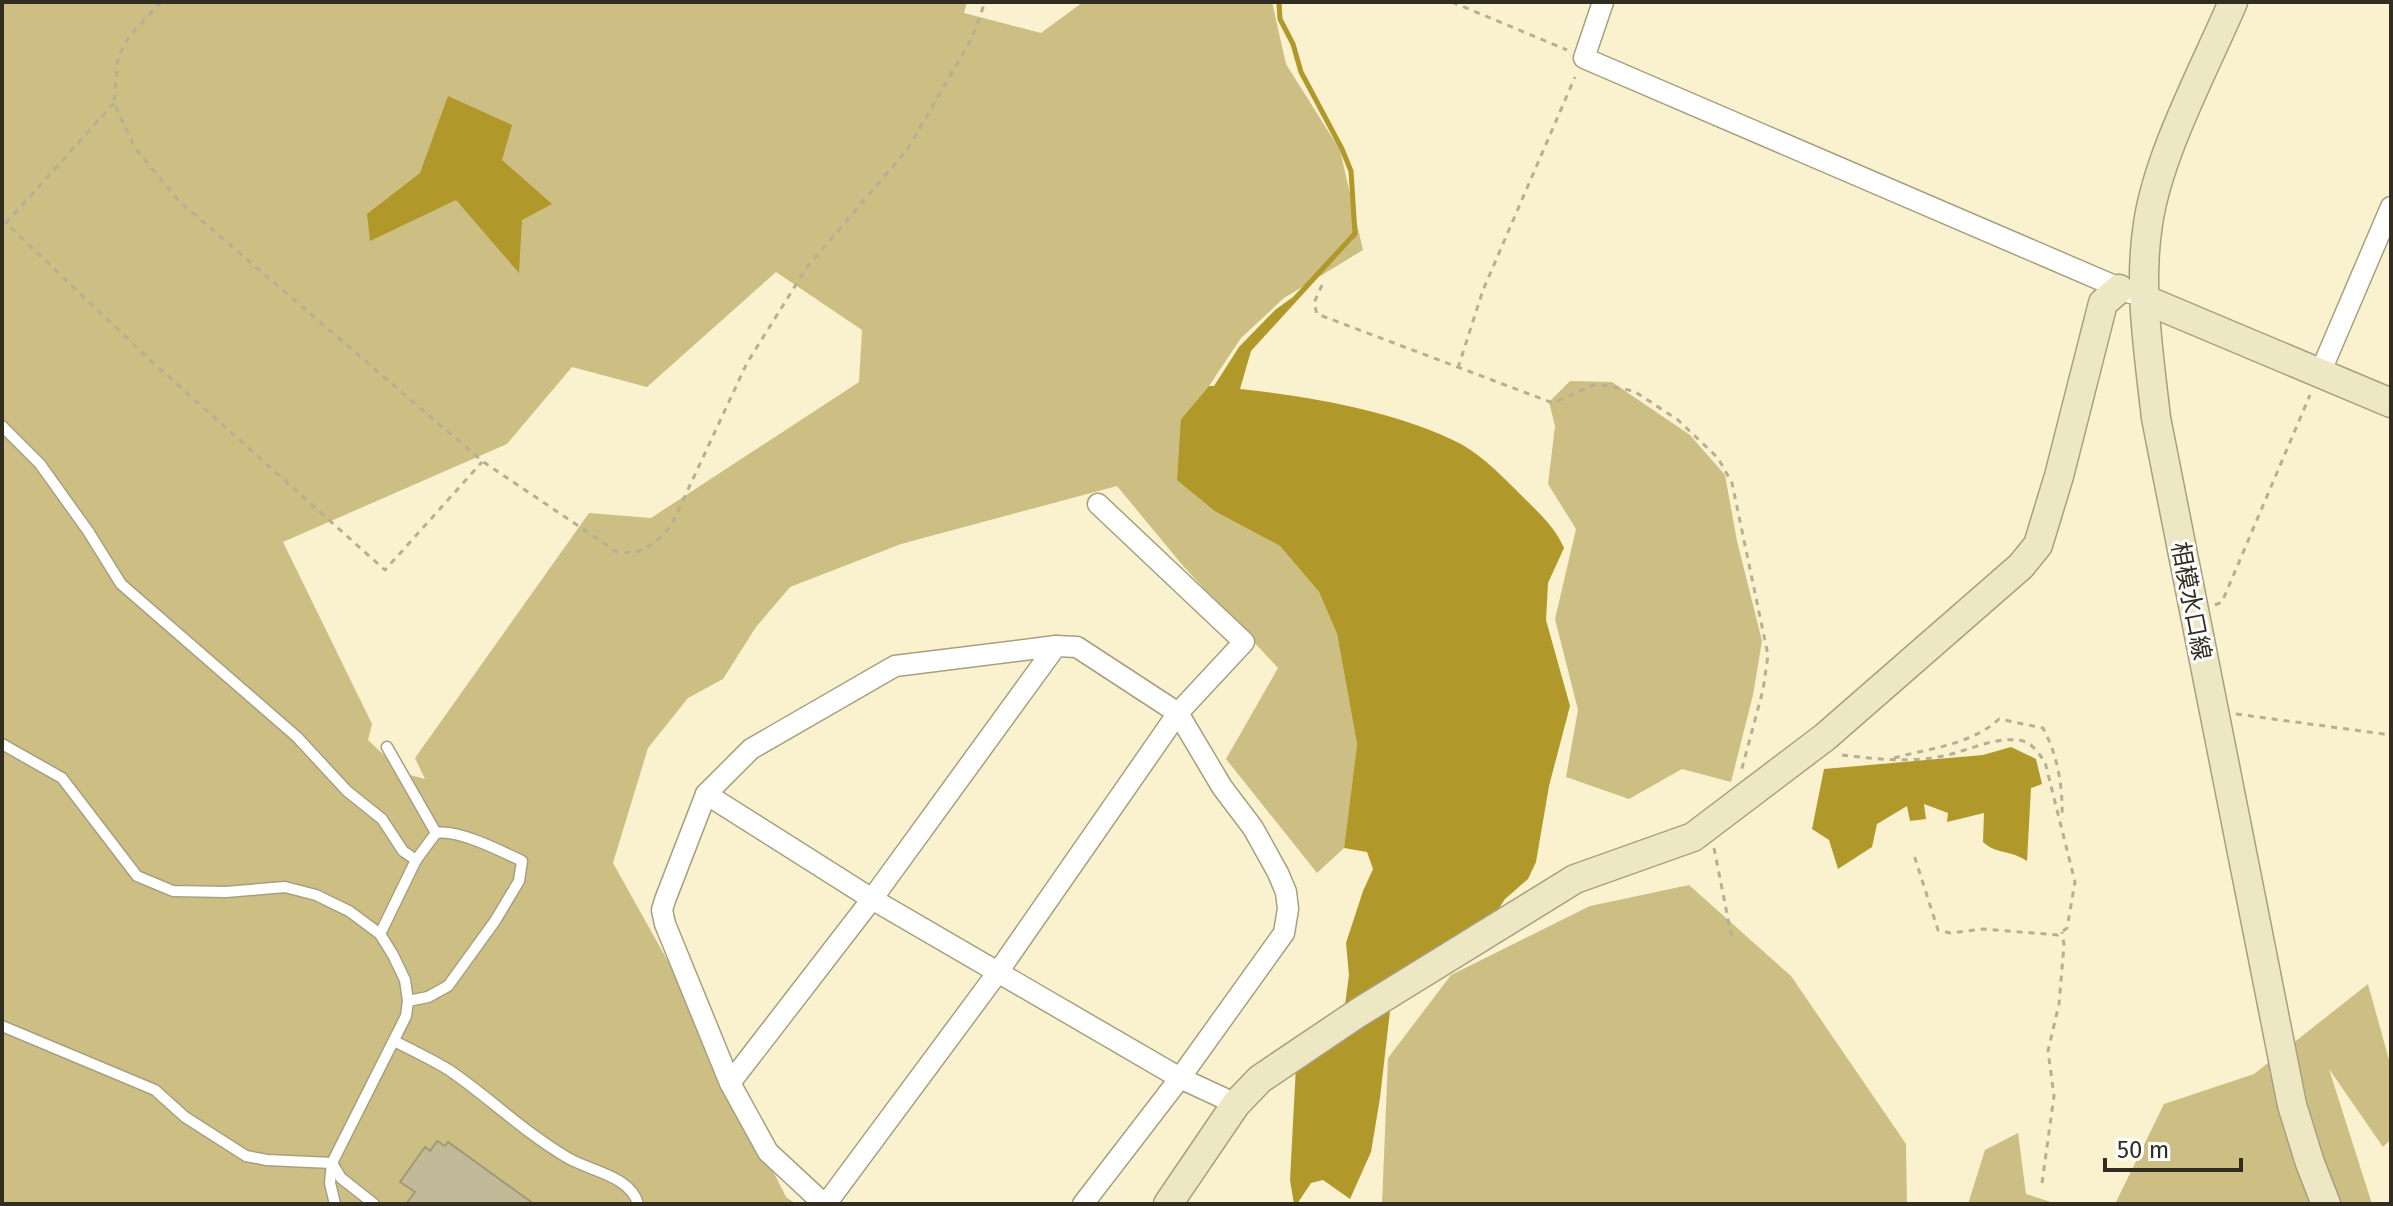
<svg xmlns="http://www.w3.org/2000/svg" width="2393" height="1206" font-family="'Fira Sans','Noto Sans JP',sans-serif">
<style>
.green{fill:#cdbf83;fill-rule:evenodd}
.water{fill:#b0982a}
.lines{fill:none;stroke-linecap:round;stroke-linejoin:round}
.stream{stroke:#b0982a;stroke-width:5}
.building{fill:#c1b997;stroke:#a19979;stroke-width:2}
.lane-casing{stroke:#a7a07f;stroke-width:13}
.street-casing{stroke:#a7a07f;stroke-width:23}
.secondary-casing{stroke:#a7a07f;stroke-width:31}
.path{stroke:#b5af94;stroke-width:3;stroke-dasharray:6 6;stroke-linecap:butt}
.lane{stroke:#fff;stroke-width:10}
.street{stroke:#fff;stroke-width:20}
.secondary{stroke:#eee7c3;stroke-width:28}
.labels{text-anchor:middle;dominant-baseline:central;stroke-width:6;stroke-linejoin:round;paint-order:stroke}
.street-label{font-size:24px;fill:#312e21;stroke:#fff}
</style>
<rect width="100%" height="100%" fill="#faf2cf"/>
<g class="green">
<path d="M2 2H967L964 13 1041 33 1083 2H1272L1286 64 1340 150 1363 250 1284 298 1241 338 1209 386 1181 419 1216 512 1280 546 1319 592 1337 634 1357 744 1344 848 1317 873 1226 759 1278 668 1184 567 1117 486 901 544 790 587 756 627 723 679 688 698 648 748 613 863 670 965 786 1197 796 1204H2ZM776 272 862 330 859 382 651 518 589 513 415 758 425 779 403 773 368 740 372 724 283 542 507 444 572 367 647 387Z"/>
<path d="M1570 381 1612 382 1690 435 1725 475 1737 541 1762 641 1753 695 1731 782 1682 769 1629 799 1566 777 1578 710 1555 619 1576 529 1548 484 1555 426 1549 402Z"/>
<path d="M1689 885 1791 976 1906 1144 1907 1204H1382L1388 1058 1451 975 1590 906Z"/>
<path d="M2368 984 2391 1067V1139L2383 1147 2329 1069 2372 1204H2115L2164 1104 2254 1074Z"/>
<path d="M2018 1133 2026 1194 2057 1204H1968L1985 1150Z"/>
</g>
<g class="water">
<path d="M448 96 512 125 502 160 552 204 522 220 519 273 456 200 370 241 367 214 420 173Z"/>
<path d="M1353 232 1357 235 1251 351 1240 389C1309 396 1399 412 1461 444 1484 457 1503 477 1522 496 1538 512 1555 527 1564 548L1548 583 1546 620 1570 706 1549 786 1536 862 1528 879 1505 899 1485 930 1345 1005 1349 975 1346 943 1363 891 1373 869 1367 852 1344 848 1357 744 1337 634 1319 592 1280 546 1216 512 1177 480 1181 419 1209 386H1214L1239 347 1275 310 1293 297Z"/>
<path d="M2011 747 2036 759 2042 784 2031 788 2027 861C2009 849 1997 855 1983 842L1984 813 1947 822 1948 813 1924 804 1926 819 1910 821 1907 806 1877 824 1872 847 1838 869 1829 840 1812 829 1824 769 1983 755Z"/>
<path d="M1390 1011 1380 1098 1371 1152 1350 1199 1323 1180 1311 1183 1297 1204H1294L1290 1180 1296 1066Z"/>
</g>
<g class="lines">
<path class="stream" d="M1279 2 1280 19 1293 44 1301 72 1342 149 1351 171 1355 234 1352 237"/>
</g>
<path class="building" d="M437 1141 445 1146 448 1142 534 1204H406L415 1192 400 1182 425 1147 430 1151Z"/>
<g class="lines">
<defs>
<g id="lane">
<path d="M2 426 40 464 88 531 121 584 297 737 347 791 382 819 403 851 416 860 436 833C458 829 501 851 522 861L519 881 495 921 448 986 428 997 408 1001"/>
<path d="M2 744 62 778 137 876 173 891 226 892 285 887 316 895 349 911 380 934 393 955 405 980 408 1001 406 1016 332 1163 330 1183 335 1204"/>
<path d="M387 747 436 833"/>
<path d="M380 934 416 860"/>
<path d="M2 1026 155 1090 185 1117 246 1156 267 1160 332 1163 341 1178 374 1204"/>
<path d="M394 1041C412 1050 431 1059 449 1070 490 1098 525 1133 568 1158 590 1171 631 1176 638 1204"/>
</g>
<g id="street">
<path d="M1603 2 1584 58 2131 293"/>
<path d="M2320 373 2391 207"/>
<path d="M706 794 872 899 1180 1078 1236 1104"/>
<path d="M730 1083 872 899 1056 646"/>
<path d="M824 1204 768 1152 730 1083 665 924 662 910 665 900 706 794 751 749 895 666 1056 646 1077 647 1178 713 1222 787 1253 828 1278 873 1286 892 1288 909 1284 933 1180 1078 1083 1204"/>
<path d="M826 1204 998 972 1178 713 1244 642 1098 504"/>
</g>
<g id="secondary">
<path d="M2233 2C2205 68 2158 154 2148 224 2138 287 2149 355 2156 418L2292 1105 2310 1163 2326 1204"/>
<path d="M2146 300 2391 403"/>
<path d="M1168 1204 1236 1104 1260 1079 1358 1013 1575 879 1693 837 1825 737 2021 566 2038 545 2059 476 2103 303 2119 289"/>
</g>
</defs>
<use href="#lane" class="lane-casing"/>
<use href="#street" class="street-casing"/>
<use href="#secondary" class="secondary-casing"/>
<g class="path">
<path d="M161 2 129 36 118 58 114 103 135 148 179 201 482 461 617 552C644 555 654 544 671 526L747 363 807 267 907 150 972 38 985 2"/>
<path d="M1452 2 1567 50"/>
<path d="M114 103 6 223 150 360 385 570 482 462"/>
<path d="M1322 285 1314 303 1317 314 1553 403 1596 384 1634 391 1678 420 1718 458 1732 483 1768 655 1763 690 1741 772"/>
<path d="M1458 368 1483 290 1575 77"/>
<path d="M2215 605 2222 602 2310 395"/>
<path d="M2236 714 2391 735"/>
<path d="M1842 755C1876 759 1909 763 1943 756 1969 751 1996 735 2023 741 2033 744 2039 754 2045 762L2075 882 2067 928 2058 935 1982 929 1950 933 1938 930 1914 855"/>
<path d="M1894 758C1930 748 1971 745 1999 719L2043 728C2058 756 2063 787 2062 819"/>
<path d="M1714 848 1732 939"/>
<path d="M2042 1183 2054 1096 2048 1051 2059 1004 2064 945 2062 932"/>
</g>
<use href="#lane" class="lane"/>
<use href="#street" class="street"/>
<use href="#secondary" class="secondary"/>
</g>
<g class="labels">
<g class="street-label">
<text transform="translate(2191 601) rotate(79)">相模水口線</text>
</g>
</g>
<rect width="2393" height="1206" fill="none" stroke="#312e21" stroke-width="8"/>
<path d="M2105 1158v12h136v-12" fill="none" stroke="#312e21" stroke-width="4"/>
<text x="2117" y="1158" font-size="24" fill="#312e21" stroke="#ffffff" stroke-width="6" paint-order="stroke">50 m</text>
</svg>
